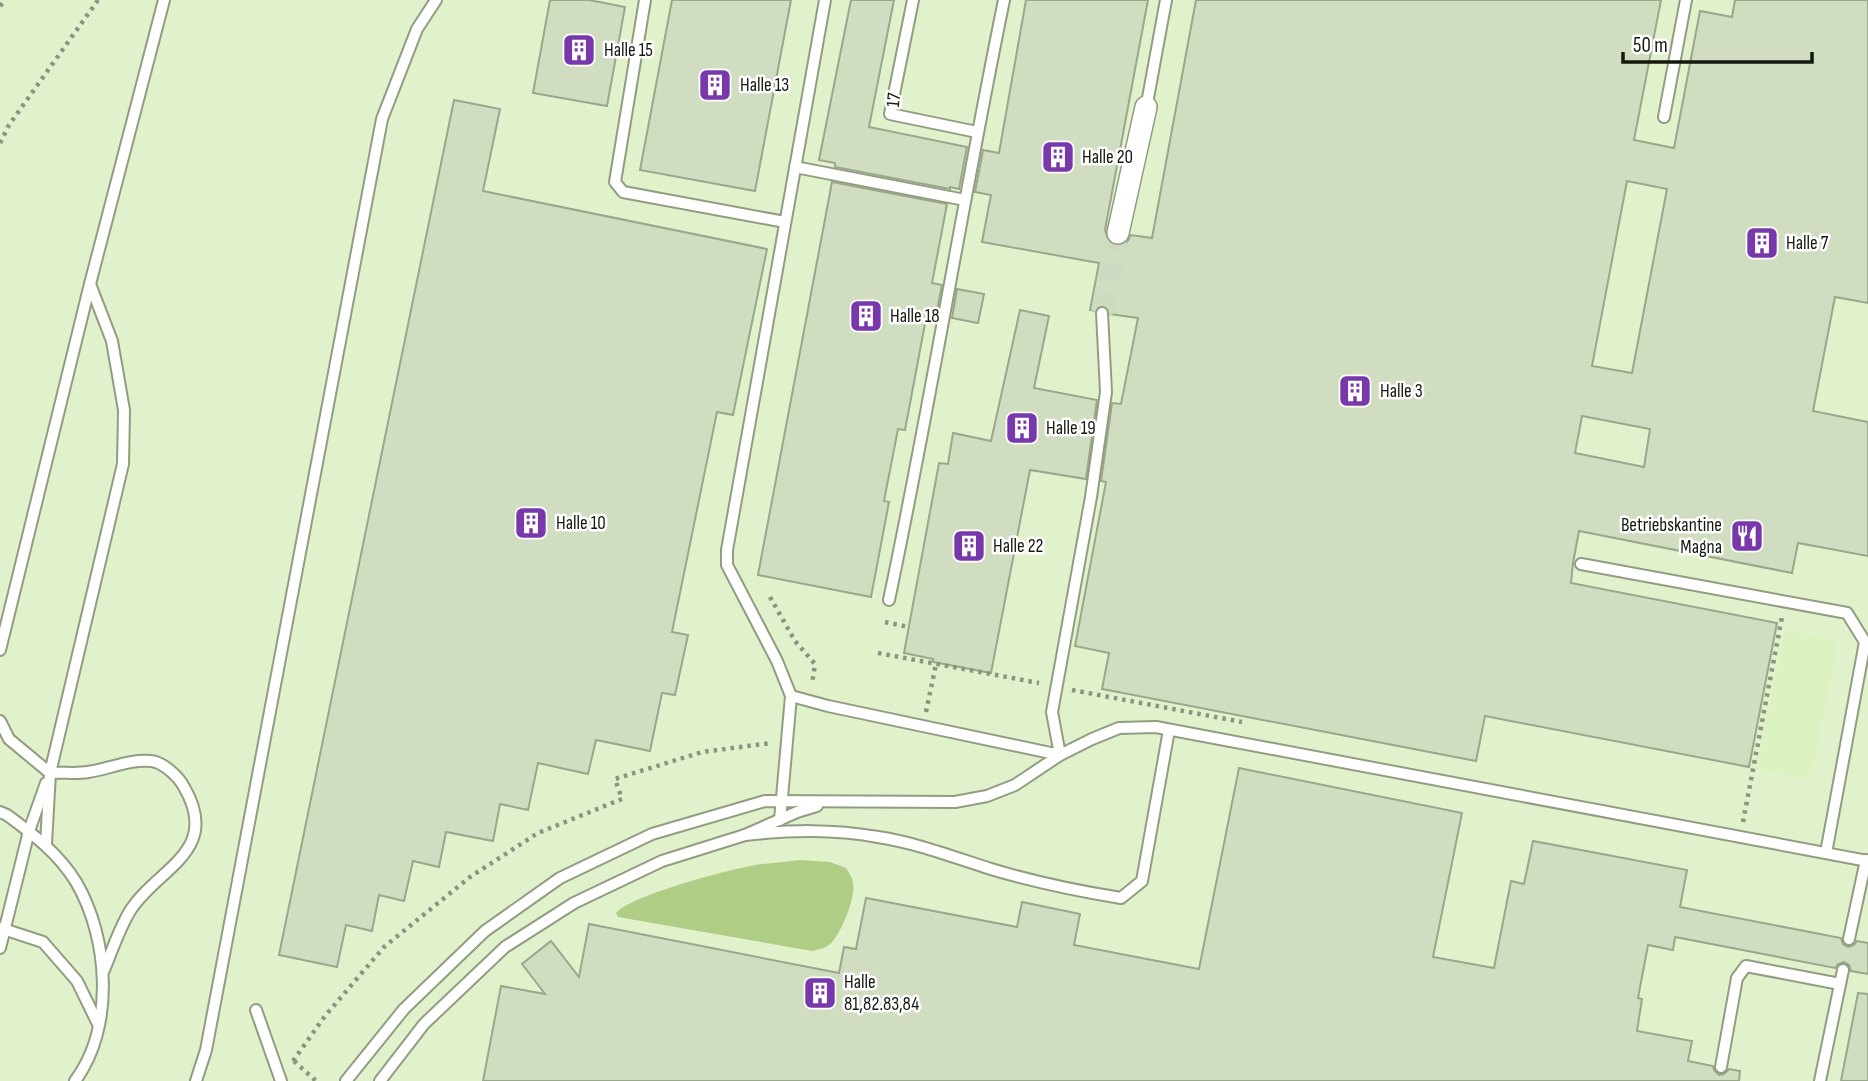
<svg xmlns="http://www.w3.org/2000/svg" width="1868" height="1081" font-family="'Sofia Sans Condensed',sans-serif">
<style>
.built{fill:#e1f1cc}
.green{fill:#dcf2c0}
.water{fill:#b0cd85}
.building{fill:#d1ddc0;stroke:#9aa78b;stroke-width:2;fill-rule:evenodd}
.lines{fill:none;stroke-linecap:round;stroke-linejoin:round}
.street-tunnel{stroke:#cfdbc0;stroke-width:21;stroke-dasharray:21 10;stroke-linecap:butt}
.lane-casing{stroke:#919d81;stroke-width:14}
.street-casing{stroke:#919d81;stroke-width:24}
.path{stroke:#8b947f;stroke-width:4.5;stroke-dasharray:3.5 5;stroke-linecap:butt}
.lane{stroke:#fff;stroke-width:10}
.street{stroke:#fff;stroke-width:21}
.labels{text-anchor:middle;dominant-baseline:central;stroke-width:5;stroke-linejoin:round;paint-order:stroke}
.poi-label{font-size:19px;fill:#14180e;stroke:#fff;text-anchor:start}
.street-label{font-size:19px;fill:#14180e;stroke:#fff}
</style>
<rect width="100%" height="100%" fill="#f0fddf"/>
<rect class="built" x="0" y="0" width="1868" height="1081"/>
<path class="green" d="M1785 630 1838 641 1810 780 1757 769Z"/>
<path class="water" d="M799 860 830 862 846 868C848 872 853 878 853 883 856 897 842 931 832 942 827 948 820 949 812 951L618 917 616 913C631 895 734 868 761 864 773 863 786 862 799 860Z"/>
<g class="building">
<path d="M550 0H589L625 7 607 106 533 93Z"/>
<path d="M672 0H791L755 191 640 170Z"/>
<path d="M851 0H894L869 127 967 147 959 189 950 187V189L835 167V163L819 160Z"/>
<path d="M1026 0H1148L1105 230 1109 242 1116 246 1127 242 1131 235 1152 238 1196 0H1661L1634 140 1674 148 1700 11 1732 17 1735 0H1868V303L1835 297 1813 411 1868 422V556L1798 543 1792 573 1579 531 1573 563 1571 583 1777 623 1749 767 1485 716 1476 761 1102 689 1109 653 1075 646 1106 482 1101 481 1112 403 1121 404 1138 318 1110 314 1108 308 1102 305 1095 311 1090 310 1099 263 982 242 991 195 975 192 983 150 999 153ZM1627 181 1667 189 1632 373 1592 366ZM1582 416 1650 429 1644 467 1575 453Z"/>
<path d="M454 100 500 109 483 191 767 249 733 415 717 412 672 632 688 635 675 695 662 693 650 751 596 740 588 774 538 763 528 810 500 804 493 841 446 832 439 867 413 861 404 901 379 895 372 931 346 925 337 967 279 955Z"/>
<path d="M832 182 947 204 932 283 942 285 936 315 927 313 905 430 898 429 884 501 889 502 871 597 758 575Z"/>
<path d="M957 289 984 294 978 323 952 318Z"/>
<path d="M1020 310 1049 316 1034 388 1097 400 1086 479 1030 470 991 673 933 662V659L904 653 939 463 948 464 953 433 991 441Z"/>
<path d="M1239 768 1462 813 1433 957 1494 968 1511 881 1524 884 1533 841 1687 870 1680 907 1841 938 1843 944 1848 947 1854 945 1857 941 1868 943V974L1851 971 1849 965 1844 962 1838 964 1835 968 1675 937 1673 950 1648 945 1638 998 1642 999 1637 1031 1692 1041 1688 1061 1713 1066 1714 1070 1719 1075 1724 1074 1729 1069 1740 1071 1739 1081H483L501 986 545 994 522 964 551 941 579 977 589 924 839 973 844 947 856 949 866 898 1017 927 1022 902 1080 914 1074 945 1199 969Z"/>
<path d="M1858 993 1868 994V1081H1841Z"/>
</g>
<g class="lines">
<path class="street-tunnel" d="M1102 313 1118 233"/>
<defs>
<g id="lane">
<path d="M645 0 615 182 623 192 785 222"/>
<path d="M913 0 890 114 977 132"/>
<path d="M1148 98 1166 0"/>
<path d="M1664 117 1686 0"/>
<path d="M795 167 965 200"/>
<path d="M1581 564 1847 613 1865 642 1826 853"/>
<path d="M889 600C931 401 963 200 1004 0"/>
<path d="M0 650 90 284 164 0"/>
<path d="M791 696 828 706 1060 755 1052 712 1091 497 1106 392 1102 313"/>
<path d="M0 721 9 739 50 773C62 772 76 774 88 772 109 769 129 759 151 761 163 762 179 777 184 787 222 852 157 868 130 911 119 929 112 951 104 970"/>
<path d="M0 812 7 815C33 834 59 854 76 882 109 938 115 1027 75 1081"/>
<path d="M780 820 791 696 777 661 727 565V550L825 0"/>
<path d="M745 835C791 830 832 829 878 837 917 843 953 857 991 869 1034 882 1077 891 1121 898L1142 881 1169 730"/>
<path d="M46 844 50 773 123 464 124 410 112 341 90 284"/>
<path d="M0 928 43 942 77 981 98 1024"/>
<path d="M1849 939 1866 860"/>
<path d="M0 948 29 831 46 783"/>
<path d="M256 1010 281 1081"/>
<path d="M1721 1067 1737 978 1746 966 1840 984"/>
<path d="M196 1081 206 1050 382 119 417 29 436 0"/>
<path d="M346 1081 404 1009 485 931 560 878 652 834 765 801 955 802 987 796 1015 785 1060 755 1092 739 1119 728 1156 727 1868 861"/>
<path d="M380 1081 424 1024 505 947 574 903 662 861 745 835 797 812 817 806"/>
<path d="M1820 1081 1843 970"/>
</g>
<path id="street" d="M1118 233 1146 107"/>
</defs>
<use href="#lane" class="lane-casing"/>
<use href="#street" class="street-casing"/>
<g class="path">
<path d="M0 6 5 0"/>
<path d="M0 143 9 125 98 0"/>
<path d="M770 597 795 641 815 664 812 684"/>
<path d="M885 622 909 627"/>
<path d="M878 653 1039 683"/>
<path d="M1072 690 1242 722"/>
<path d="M926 712 936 664"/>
<path d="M1743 822 1782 617"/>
<path d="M293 1061 325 1016 384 947 470 877 538 833 622 799 615 779 702 752 771 743"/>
<path d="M294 1061 316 1081"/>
</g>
<use href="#lane" class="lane"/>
<use href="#street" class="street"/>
</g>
<defs>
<symbol id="building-square" viewBox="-11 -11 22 22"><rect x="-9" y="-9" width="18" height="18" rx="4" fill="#7837ab" stroke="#fff"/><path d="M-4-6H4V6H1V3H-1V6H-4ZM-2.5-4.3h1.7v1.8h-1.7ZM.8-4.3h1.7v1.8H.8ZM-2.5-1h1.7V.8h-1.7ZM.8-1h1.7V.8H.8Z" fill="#fff"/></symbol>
<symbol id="restaurant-square" viewBox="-11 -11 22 22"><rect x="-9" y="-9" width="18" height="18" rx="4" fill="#7837ab" stroke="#fff"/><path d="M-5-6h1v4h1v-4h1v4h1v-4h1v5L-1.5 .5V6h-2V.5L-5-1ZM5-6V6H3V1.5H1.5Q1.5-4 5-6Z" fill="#fff"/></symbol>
</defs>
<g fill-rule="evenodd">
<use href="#building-square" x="560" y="31" width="38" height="38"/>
<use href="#building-square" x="696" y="66" width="38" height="38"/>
<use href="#building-square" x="1039" y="138" width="38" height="38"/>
<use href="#building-square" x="1743" y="224" width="38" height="38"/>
<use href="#building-square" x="847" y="297" width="38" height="38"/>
<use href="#building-square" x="1336" y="372" width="38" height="38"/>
<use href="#building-square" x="1003" y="409" width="38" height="38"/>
<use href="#building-square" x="512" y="504" width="38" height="38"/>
<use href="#restaurant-square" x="1728" y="517" width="38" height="38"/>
<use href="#building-square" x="950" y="527" width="38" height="38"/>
<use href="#building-square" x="801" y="974" width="38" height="38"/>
</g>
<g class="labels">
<g class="poi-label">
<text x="604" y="50">Halle 15</text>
<text x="740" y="85">Halle 13</text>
<text x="1082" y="157">Halle 20</text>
<text x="1786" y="243">Halle 7</text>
<text x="890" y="316">Halle 18</text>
<text x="1380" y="391">Halle 3</text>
<text x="1046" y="428">Halle 19</text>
<text x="556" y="523">Halle 10</text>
<text x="1722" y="525" text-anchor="end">Betriebskantine<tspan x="1722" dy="22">Magna</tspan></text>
<text x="993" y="546">Halle 22</text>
<text x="844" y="982">Halle<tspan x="844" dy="22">81,82.83,84</tspan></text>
</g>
<g class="street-label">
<text transform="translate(894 100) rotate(-84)">17</text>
</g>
</g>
<path d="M1623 52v10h189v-10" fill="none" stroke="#14180e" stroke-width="3.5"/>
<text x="1633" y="52" font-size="21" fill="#14180e" stroke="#ffffff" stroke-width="5" paint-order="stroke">50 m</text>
</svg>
